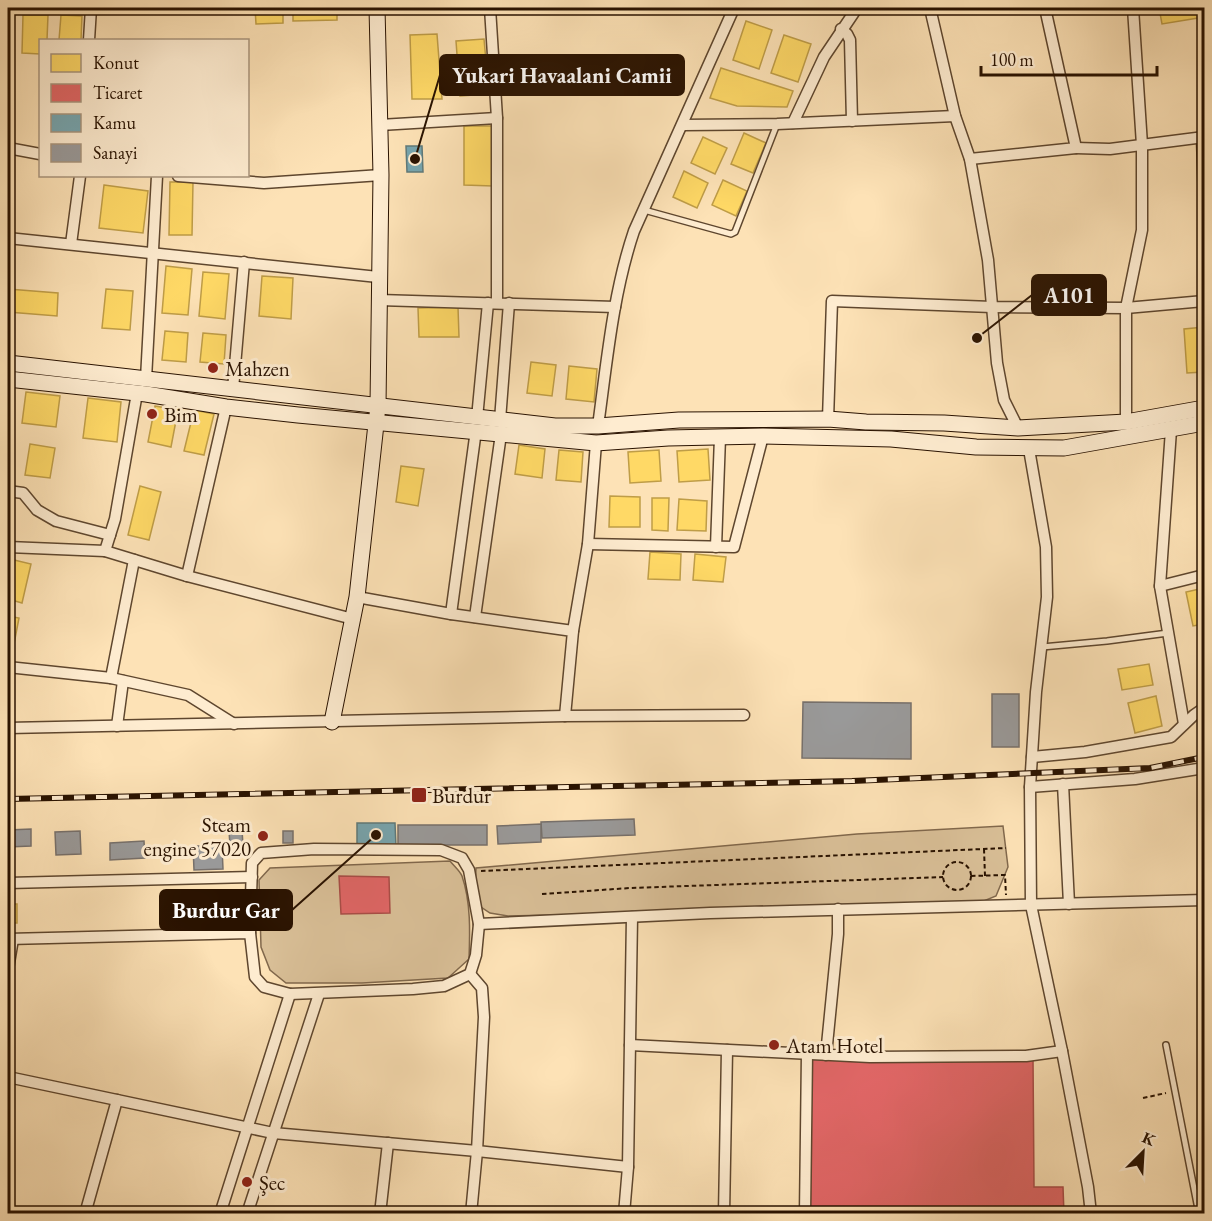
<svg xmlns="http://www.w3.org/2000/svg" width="1212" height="1221" font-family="'EB Garamond',serif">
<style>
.green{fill:#d9bf97;stroke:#81684c;stroke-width:1.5}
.homes{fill:#ffd966;stroke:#bf9d47;stroke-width:1.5}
.shops{fill:#e06666;stroke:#a94d47;stroke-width:1.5}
.public{fill:#76a5af;stroke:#5f797a;stroke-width:1.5}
.industry{fill:#999;stroke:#77706b;stroke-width:1.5}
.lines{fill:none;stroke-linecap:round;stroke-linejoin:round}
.lane-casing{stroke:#5e462e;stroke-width:8}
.street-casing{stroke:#5e462e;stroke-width:13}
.secondary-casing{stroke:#291200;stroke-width:17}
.path{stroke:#291200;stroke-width:2;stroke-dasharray:4.5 3;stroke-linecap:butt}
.lane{stroke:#feecd0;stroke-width:5}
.street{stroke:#feecd0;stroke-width:10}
.secondary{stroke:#feecd0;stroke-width:15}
.rail-casing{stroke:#291200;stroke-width:6}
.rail{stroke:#feecd0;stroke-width:4;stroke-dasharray:11;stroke-linecap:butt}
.poi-dot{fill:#8f2418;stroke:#feecd0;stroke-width:2}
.labels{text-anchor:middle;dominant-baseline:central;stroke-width:6;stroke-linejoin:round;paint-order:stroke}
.poi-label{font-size:21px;fill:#291200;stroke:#feecd0;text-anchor:start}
.leader{fill:none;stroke:#291200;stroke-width:2}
.callout-dot{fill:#291200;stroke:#feecd0;stroke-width:2}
.callout{fill:#291200;stroke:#291200;stroke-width:2}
.callout-label{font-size:22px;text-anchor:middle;font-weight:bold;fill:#fff}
</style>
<rect width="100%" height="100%" fill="#fde2b6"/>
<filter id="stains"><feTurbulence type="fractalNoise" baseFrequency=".00333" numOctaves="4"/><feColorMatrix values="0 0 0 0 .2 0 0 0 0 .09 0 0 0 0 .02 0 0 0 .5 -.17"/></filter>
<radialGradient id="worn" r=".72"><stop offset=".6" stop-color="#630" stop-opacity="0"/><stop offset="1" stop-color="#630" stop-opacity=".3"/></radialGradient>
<g class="green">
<path d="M1003 826 1008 867 996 896 974 905 508 916 490 913 478 905 475 893 476 868 857 834Z"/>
<path d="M450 861C454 866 460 871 462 876 471 902 470 933 469 959L448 978 362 983H286L270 970 261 947 259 880 270 868Z"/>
</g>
<g class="homes">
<path d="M255 8H283V23L256 24Z"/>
<path d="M293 8H337V20L293 21Z"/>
<path d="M1159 8H1204V17L1162 24Z"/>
<path d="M23 15H48L47 40H40V54L22 53Z"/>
<path d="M61 15 82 16 81 40H59Z"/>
<path d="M746 21 772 30 759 69 733 60Z"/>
<path d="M437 34 442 99H412L410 35Z"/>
<path d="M784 35 811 44 798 82 771 73Z"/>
<path d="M484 39 489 94 460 96 456 41Z"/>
<path d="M721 68 793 91 787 107 737 106 710 98Z"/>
<path d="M464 126H493V186L464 185Z"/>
<path d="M744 133 766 143 753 173 731 164Z"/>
<path d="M703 137 727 148 715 174 691 163Z"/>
<path d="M684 171 708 183 697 208 673 197Z"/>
<path d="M723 180 747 191 736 216 712 205Z"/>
<path d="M170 182H193L192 235H169Z"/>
<path d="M104 185 148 191 143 233 99 228Z"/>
<path d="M166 266 192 269 188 315 162 313Z"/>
<path d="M203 272 229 274 225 319 199 316Z"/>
<path d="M262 276 293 278 291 319 259 316Z"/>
<path d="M8 289 58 293 57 316 8 312Z"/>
<path d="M106 289 133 291 130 330 102 328Z"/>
<path d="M458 307 459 337H419L418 308Z"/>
<path d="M1204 327V372L1187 373 1184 329Z"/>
<path d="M165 331 188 333 186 362 162 360Z"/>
<path d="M203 333 226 335 224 364 200 362Z"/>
<path d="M531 362 556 365 552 396 527 393Z"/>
<path d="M569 366 597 369 594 402 566 399Z"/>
<path d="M26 392 60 396 56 427 22 423Z"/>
<path d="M88 398 121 402 117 442 83 438Z"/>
<path d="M155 406 178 410 171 447 148 442Z"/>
<path d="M194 410 214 414 204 455 184 451Z"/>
<path d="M30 444 55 448 50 478 25 475Z"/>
<path d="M519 445 545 449 542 478 515 474Z"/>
<path d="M708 449 710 480 679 482 677 451Z"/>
<path d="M559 450 583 452 581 482 556 480Z"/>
<path d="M659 450 661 481 630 483 628 452Z"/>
<path d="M401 466 424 469 418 506 396 502Z"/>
<path d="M140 486 161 492 149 540 128 535Z"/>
<path d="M610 496 640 497V527H609Z"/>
<path d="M652 498H669L668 531 652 530Z"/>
<path d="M679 499 707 501 706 531 677 530Z"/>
<path d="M650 552 681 554 680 580 648 579Z"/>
<path d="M695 554 726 557 723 582 693 580Z"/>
<path d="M10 559 31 564 22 603 8 599V571Z"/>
<path d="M1204 588V624L1193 626 1186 592Z"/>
<path d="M8 616 19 618 13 649 8 648Z"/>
<path d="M1204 643V664L1201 644Z"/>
<path d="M1149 664 1153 685 1122 690 1118 669Z"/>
<path d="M1156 696 1162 726 1135 733 1128 703Z"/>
<rect x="8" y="904" width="9" height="19"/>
</g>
<g class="shops">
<path d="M339 876 389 877 390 913 341 914Z"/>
<path d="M1033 1057 1034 1187H1063L1064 1214H810L809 1058Z"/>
</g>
<g class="public">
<path d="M406 146H422L423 172H407Z"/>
<path d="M357 823H395L396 847H357Z"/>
</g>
<g class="industry">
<rect x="992" y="694" width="27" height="53"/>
<path d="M803 702 911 703V759L802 758Z"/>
<path d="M634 819 635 835 542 838 541 822Z"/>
<path d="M541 824V842L498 844 497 826Z"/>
<rect x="398" y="825" width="89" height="20"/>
<path d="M31 829V846L8 847V830Z"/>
<path d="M242 830 243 845H230L229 831Z"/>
<path d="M80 831 81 854 56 855 55 832Z"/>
<rect x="283" y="831" width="10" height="12"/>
<path d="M144 841 145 858 110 860V843Z"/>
<path d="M193 846H222L223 869 194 870Z"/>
</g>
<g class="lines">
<defs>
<g id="lane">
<path d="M644 210 731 234 735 232 777 124"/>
<path d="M1042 647 1107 641 1168 633"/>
<path d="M1166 1045 1198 1209"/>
</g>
<g id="street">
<path d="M490 8 497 118V303"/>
<path d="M930 8 955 116 970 159 988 260 997 363 1004 400 1018 428"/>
<path d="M841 29 847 34 850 40 852 121"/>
<path d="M89 40 91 8"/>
<path d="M793 123 824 57 857 8"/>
<path d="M380 125 497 118"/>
<path d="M683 125 777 124 955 116"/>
<path d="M1202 137 1204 198"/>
<path d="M8 148 40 154"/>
<path d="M1076 148 1110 149 1204 137"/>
<path d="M970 159 1076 148 1045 8"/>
<path d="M178 176 264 183 381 175"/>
<path d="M8 238 378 277"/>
<path d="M71 244 80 176"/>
<path d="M379 300 615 307"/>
<path d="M146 379 157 176"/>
<path d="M233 389 244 262"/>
<path d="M477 418 488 303"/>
<path d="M828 419 832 301 992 307 1126 308 1204 301"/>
<path d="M500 420 509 303"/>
<path d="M1126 422V308L1142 230V145L1133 8"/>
<path d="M598 426C607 361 613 293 634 231L734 8"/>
<path d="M1171 430 1160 586 1184 724"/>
<path d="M1029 449 1046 547 1047 597 1036 692 1030 787 1031 905 1062 1051 1088 1187 1091 1214"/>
<path d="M8 491 23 493 37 510 56 521 110 535"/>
<path d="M588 544 734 547 763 436"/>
<path d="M8 547 105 551 187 576 353 619"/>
<path d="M716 547 720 437"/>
<path d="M105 551 115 519 137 393"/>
<path d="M187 576 226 407"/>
<path d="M1160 586 1204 575"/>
<path d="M357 597 451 614 573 631 565 716"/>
<path d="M451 614 476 430"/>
<path d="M475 617 501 434"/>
<path d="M573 631 588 544 596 443"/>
<path d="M8 667 111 678 188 695 234 724"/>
<path d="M111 678 134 560"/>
<path d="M117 726 123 681"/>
<path d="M8 728 565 716 744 715"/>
<path d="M1032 757 1085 752 1171 737 1194 715 1204 708"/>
<path d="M1063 784 1069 904"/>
<path d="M1030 787 1135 779 1204 768"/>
<path d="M8 883 252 877"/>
<path d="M250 933 252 863 261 853 314 849 441 850 462 858 469 870 479 924 710 913 1204 900"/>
<path d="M8 939 250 933 255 977 264 987 290 994 413 989 444 986 470 974 476 955 479 924"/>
<path d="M8 969 13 939"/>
<path d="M470 974 482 988 484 1017 477 1151 471 1214"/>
<path d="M630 1045 870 1057 1026 1056 1062 1051"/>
<path d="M826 1055 838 934V909"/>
<path d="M8 1077 273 1133 477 1151 628 1167"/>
<path d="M85 1214 117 1100"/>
<path d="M220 1214 290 994"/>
<path d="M247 1214 319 994"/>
<path d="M380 1214 388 1143"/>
<path d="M624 1214 628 1167 632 917"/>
<path d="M724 1214 727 1050"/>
<path d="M805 1214 807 1053"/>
<path d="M1194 1214 1204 1206"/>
</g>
<g id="secondary">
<path d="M8 363 555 426H598L679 420 828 419 866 422 944 423 1018 428 1126 422 1204 408"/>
<path d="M8 379 146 394 226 407 298 415 596 443 668 438 763 436 891 439 976 447 1064 448 1204 423"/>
<path d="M332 722 357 597 378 406 381 175 377 8"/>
</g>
</defs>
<use href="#lane" class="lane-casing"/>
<use href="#street" class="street-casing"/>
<use href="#secondary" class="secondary-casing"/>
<g class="path">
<path d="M984 849 985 876"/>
<circle cx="957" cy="876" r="14"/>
<path d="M481 871 1006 848"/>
<path d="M971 876 1005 875 1006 895"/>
<path d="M542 894 630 888 943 877"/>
<path d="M1143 1098 1166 1093"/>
</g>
<use href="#lane" class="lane"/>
<use href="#street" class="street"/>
<use href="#secondary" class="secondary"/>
<defs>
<path id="rail" d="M8 799 852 781 1150 768 1204 757"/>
</defs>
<use href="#rail" class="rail-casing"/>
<use href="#rail" class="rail"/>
</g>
<g class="poi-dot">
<circle cx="213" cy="368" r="6"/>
<circle cx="152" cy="414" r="6"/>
<rect x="411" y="787" width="16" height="16" rx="3"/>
<circle cx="263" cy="836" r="6"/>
<circle cx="774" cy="1045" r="6"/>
<circle cx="247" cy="1182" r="6"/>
</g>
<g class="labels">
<g class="poi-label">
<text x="225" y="368">Mahzen</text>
<text x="164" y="414">Bim</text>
<text x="432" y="795">Burdur</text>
<text x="251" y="824" text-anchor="end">Steam<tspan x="251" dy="24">engine 57020</tspan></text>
<text x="786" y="1045">Atam Hotel</text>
<text x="259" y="1182">Şec</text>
</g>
</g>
<path class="leader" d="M415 159L440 75M977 338L1032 295M376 835L292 910"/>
<g class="callout-dot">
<circle cx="415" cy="159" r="6"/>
<circle cx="977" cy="338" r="6"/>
<circle cx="376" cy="835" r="6"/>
</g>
<g class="callout">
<rect x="440" y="55" width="244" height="40" rx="6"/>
<rect x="1032" y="275" width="74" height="40" rx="6"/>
<rect x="160" y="890" width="132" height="40" rx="6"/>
</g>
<g class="callout-label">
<text x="562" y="83">Yukari Havaalani Camii</text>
<text x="1069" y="303">A101</text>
<text x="226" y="918">Burdur Gar</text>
</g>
<rect width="1212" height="1221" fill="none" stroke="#fde2b6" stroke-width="30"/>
<rect x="9" y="9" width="1194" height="1203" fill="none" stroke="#291200" stroke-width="3"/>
<rect x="15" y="15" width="1182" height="1191" fill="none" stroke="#291200" stroke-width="1.5"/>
<rect x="39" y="39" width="210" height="138" fill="#feecd0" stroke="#a9957d" stroke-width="1.5"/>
<rect x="51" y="54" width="30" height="18" fill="#ffd966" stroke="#a9957d" stroke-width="1.5"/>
<text x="93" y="69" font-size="18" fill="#291200">Konut</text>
<rect x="51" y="84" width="30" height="18" fill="#e06666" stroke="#a9957d" stroke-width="1.5"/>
<text x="93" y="99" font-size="18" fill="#291200">Ticaret</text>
<rect x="51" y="114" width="30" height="18" fill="#76a5af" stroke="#a9957d" stroke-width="1.5"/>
<text x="93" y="129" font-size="18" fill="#291200">Kamu</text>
<rect x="51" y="144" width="30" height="18" fill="#999999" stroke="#a9957d" stroke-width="1.5"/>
<text x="93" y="159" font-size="18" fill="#291200">Sanayi</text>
<g transform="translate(1143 1152) rotate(24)" stroke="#feecd0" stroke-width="4.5" paint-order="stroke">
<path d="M0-4.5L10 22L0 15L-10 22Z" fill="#291200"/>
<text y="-9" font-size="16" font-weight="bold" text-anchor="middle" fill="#291200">K</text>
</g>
<path d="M981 66v9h176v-9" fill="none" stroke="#291200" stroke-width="3"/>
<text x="990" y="66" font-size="18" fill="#291200" stroke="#feecd0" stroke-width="4.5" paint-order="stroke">100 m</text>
<rect width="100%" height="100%" filter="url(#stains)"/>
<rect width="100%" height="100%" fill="url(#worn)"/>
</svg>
